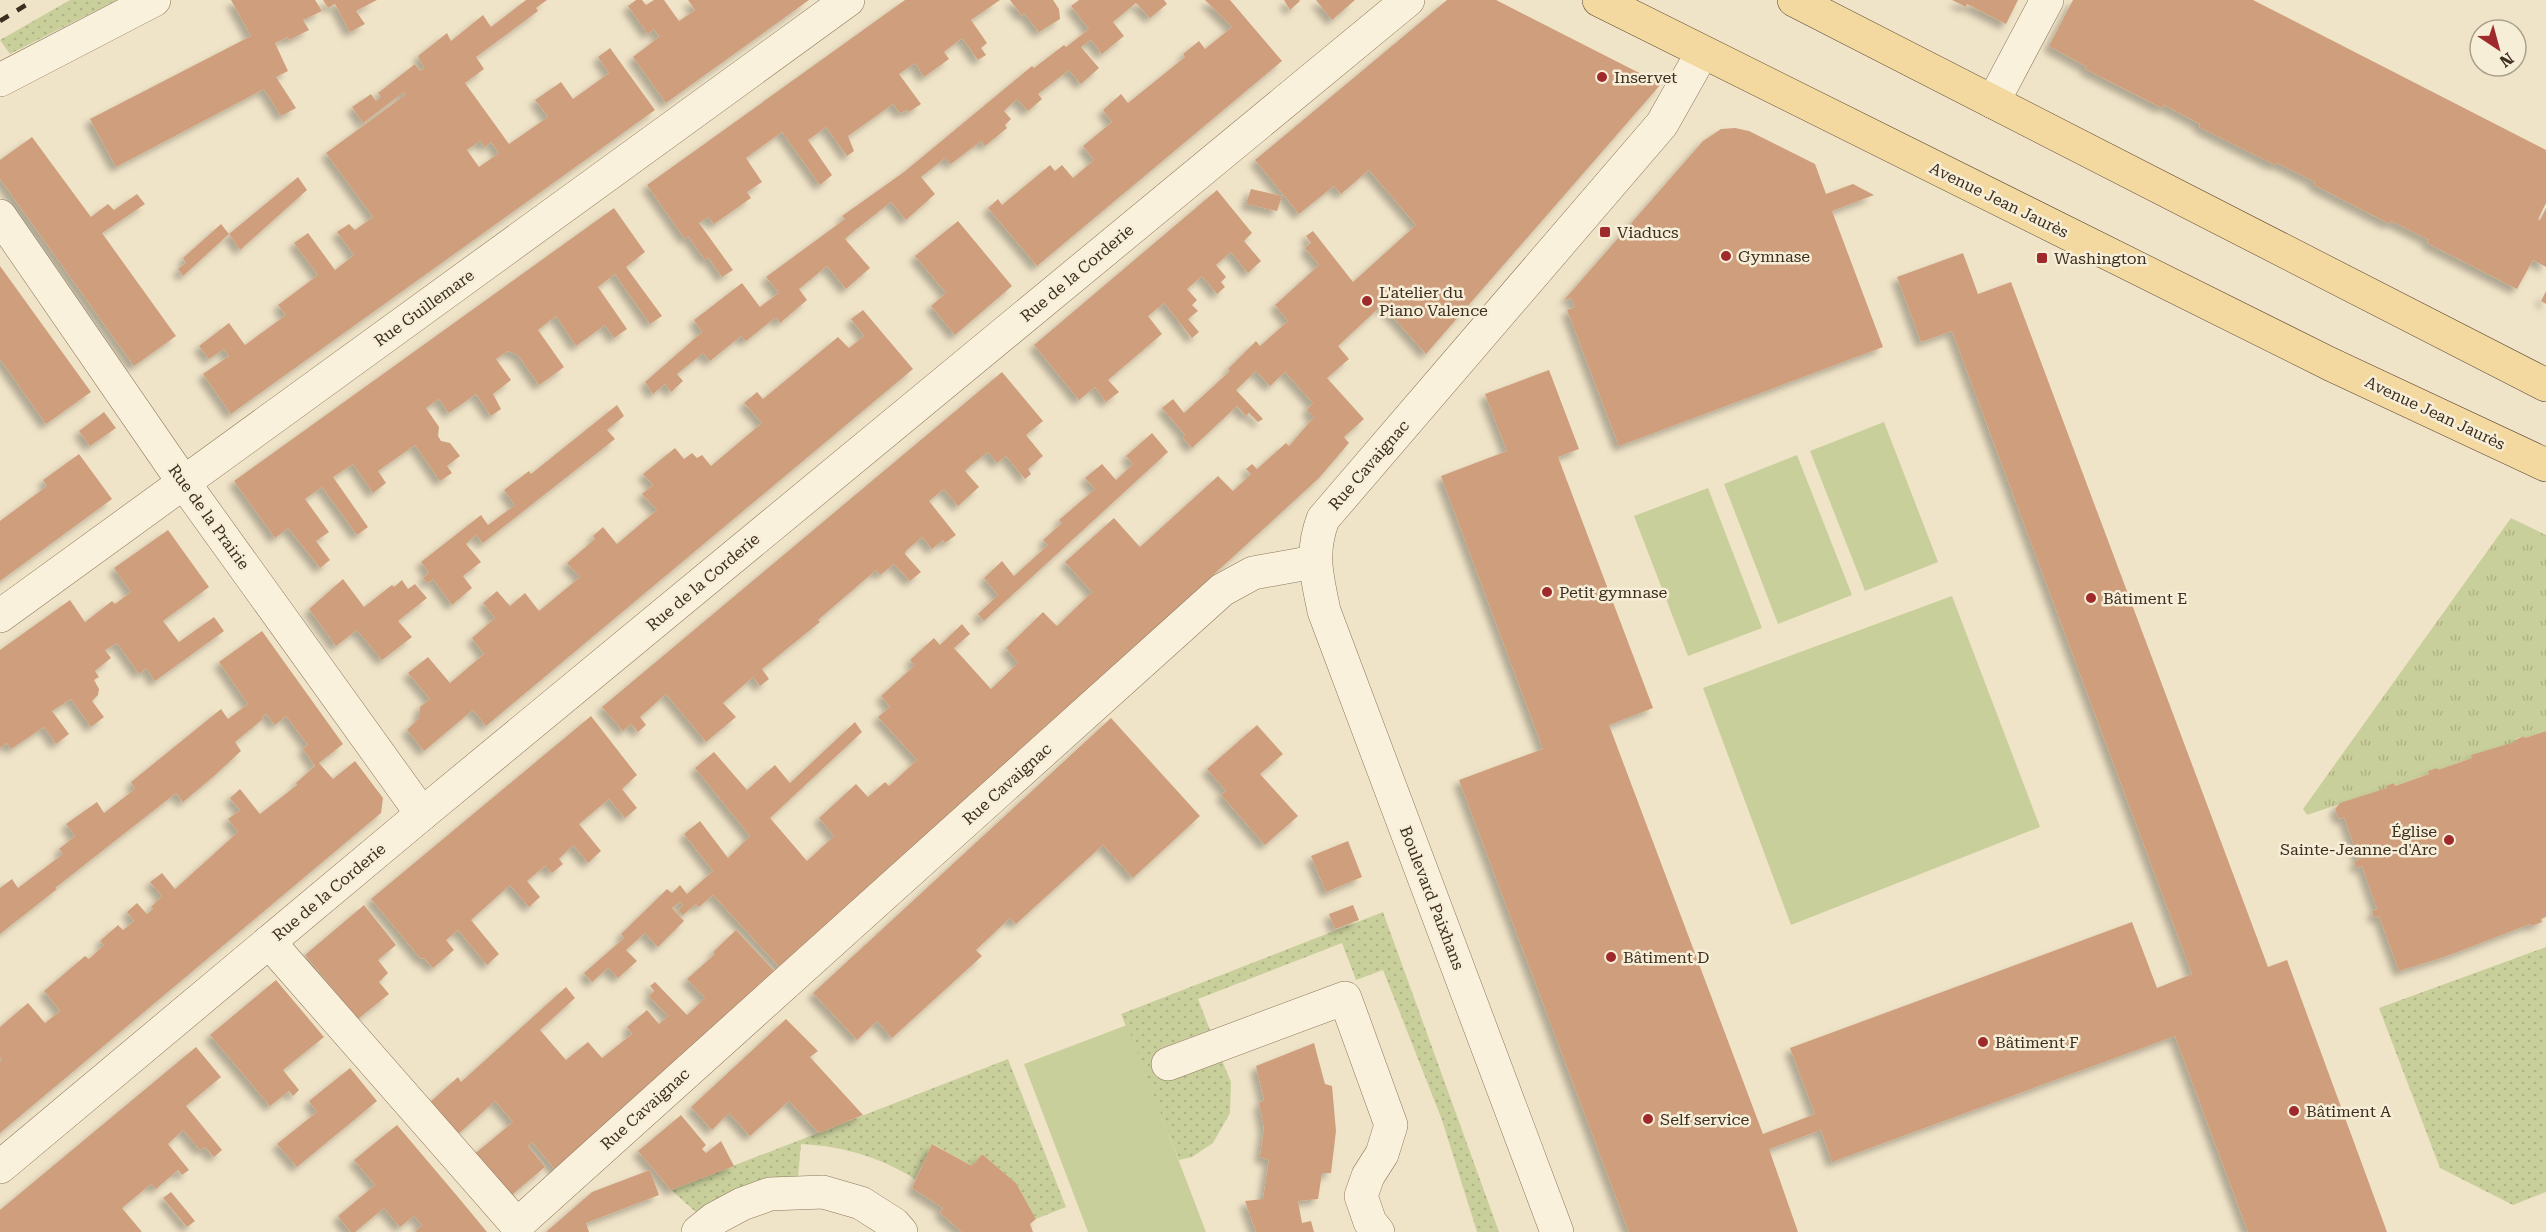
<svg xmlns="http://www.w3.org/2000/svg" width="2546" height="1232" font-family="'Roboto Serif',serif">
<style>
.grass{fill:url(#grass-dots)}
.park{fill:url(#park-tufts)}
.pitch{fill:#c9cf9b}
.building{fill:#cf9f7d;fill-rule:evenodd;filter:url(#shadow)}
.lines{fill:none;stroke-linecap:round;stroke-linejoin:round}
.minor-casing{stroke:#8d765c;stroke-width:34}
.major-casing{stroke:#5b4430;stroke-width:34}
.minor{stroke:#faf1dc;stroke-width:33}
.major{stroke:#f3d9a0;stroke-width:33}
.rail{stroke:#3d2e20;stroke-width:4.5;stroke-dasharray:10 10;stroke-linecap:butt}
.poi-dot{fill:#9e2a2b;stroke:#f7eed8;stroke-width:2}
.labels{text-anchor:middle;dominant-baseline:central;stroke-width:5;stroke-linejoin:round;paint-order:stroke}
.poi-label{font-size:16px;fill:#3d2e20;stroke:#f7eed8;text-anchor:start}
.street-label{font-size:16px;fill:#3d2e20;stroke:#f7eed8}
</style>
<defs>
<pattern id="grass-dots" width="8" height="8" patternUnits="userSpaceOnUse" patternTransform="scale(1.5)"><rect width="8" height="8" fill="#c9cf9b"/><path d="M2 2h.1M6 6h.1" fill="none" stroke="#aeb285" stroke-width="1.8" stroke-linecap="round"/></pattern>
<pattern id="park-tufts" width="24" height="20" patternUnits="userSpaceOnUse" patternTransform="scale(1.5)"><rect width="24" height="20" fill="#c9cf9b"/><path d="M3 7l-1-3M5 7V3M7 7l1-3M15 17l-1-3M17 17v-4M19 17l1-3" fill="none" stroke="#aeb285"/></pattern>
<filter id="shadow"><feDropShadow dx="-5.5" dy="5.5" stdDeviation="3" flood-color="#0004"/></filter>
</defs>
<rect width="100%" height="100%" fill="#f0e4c8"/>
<g class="grass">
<path d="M70 0H117L10 54 0 40Z"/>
<path d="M1383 912 1499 1232H1477L1442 1120 1383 970 1356 980 1342 943 1198 999 1210 1030 1162 1048 1168 1064 1221 1058 1231 1082 1230 1113 1213 1143 1192 1157 1179 1160 1121 1014Z"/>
<path d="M2546 947V1192L2513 1205 2440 1168 2379 1008Z"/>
<path d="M1008 1059 1066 1207 1036 1219 1016 1183 982 1154 972 1166 933 1144 915 1179C880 1157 842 1146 801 1144L798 1178 698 1214 671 1190Z"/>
</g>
<path class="park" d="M2511 518 2546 535V731L2525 738 2524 736 2515 739V742L2395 786 2394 783 2387 786V788L2307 815 2303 809Z"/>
<g class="pitch">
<path d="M1884 422 1938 562 1865 591 1810 451Z"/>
<path d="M1797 455 1852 595 1778 624 1724 484Z"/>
<path d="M1708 488 1762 628 1688 656 1634 516Z"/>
<path d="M1952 596 2040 827 1791 925 1703 688Z"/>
<path d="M1127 1025 1206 1232H1088L1024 1064Z"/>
</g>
<g class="building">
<path d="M231 0H315L322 11 303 20 309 30 289 40 288 37 275 43 288 71 276 77 296 108 281 116 264 89 116 167 90 119 251 36Z"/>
<path d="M323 0H377L356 11 365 24 350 32 335 4 328 8Z"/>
<path d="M526 0H547L536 8 538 11 476 57 484 69 465 83 509 144 548 117 535 100 561 82 573 99 609 73 598 57 610 48 655 110 231 414 203 374 229 356 224 349 209 359 199 346 229 323 245 345 286 315 278 305 318 275 294 243 308 233 335 270 354 255 337 232 349 224 355 230 373 217 326 153 405 95 404 92 363 123 352 107 371 94 376 101 381 97 378 93 415 64 420 71 424 68 418 56 447 33 451 41 483 15 491 27ZM480 141 485 147 491 142 499 153 479 167 467 150Z"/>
<path d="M636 0H642L646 5 654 0H664L679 21 695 10 688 0H809L666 103 633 57 659 37 654 29 648 34 628 6Z"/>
<path d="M905 0H1000L971 20 987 43 981 48 986 55 978 60 962 38 944 52 949 59 924 77 915 63 899 74 921 104 909 112 907 110 900 113 893 104 848 136 854 151 847 156 826 127 808 140 832 175 820 185 782 132 746 158 762 182 747 192 751 198 714 224 708 217 699 223 733 270 722 277 708 257 705 260 688 236 685 239 647 185Z"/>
<path d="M1010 0H1053L1059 9 1060 19 1039 32 1024 13 1022 16Z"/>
<path d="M1079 0H1164L1167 4 1150 18 1136 3 1113 22 1124 36 1102 54 1091 40 1081 47 1099 68 1081 84 1069 70 1038 94 1042 99 1028 111 1017 99 1004 111 1011 119 1005 125 1007 128 985 146 981 141 951 164 945 158 921 177 935 194 906 220 891 202 854 231 845 239 870 268 846 289 827 266 799 289 807 300 780 323 776 317 746 341 741 336 710 361 703 353 677 374 683 381 671 392 665 384 653 394 645 382 702 332 694 320 742 283 760 307 765 303 779 293 766 277 845 219 842 216 904 172 1032 66 1034 68 1064 45 1066 47 1089 29 1071 6Z"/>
<path d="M1205 0H1230L1282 61 1037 266 988 208 998 199 1002 205 1050 165 1055 171 1062 165 1073 178 1094 160 1083 146 1112 122 1103 110 1121 94 1128 103 1185 57 1183 54 1199 41 1205 49 1232 27Z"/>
<path d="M1284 0H1299L1300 1 1290 10Z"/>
<path d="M1316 0H1355L1332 20Z"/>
<path d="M1447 0H1496L1661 84 1426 354 1382 305 1338 346 1349 359 1327 378 1364 419 1344 437 1349 443 1319 478 782 970 713 895 699 907 696 904 683 915 678 910 683 905 680 902 672 908 684 921 658 947 645 933 626 950 637 961 618 978 608 968 592 982 584 973 624 938 621 934 667 889 672 893 680 885 687 894 713 871 684 834 700 821 728 858 750 836 695 768 714 752 747 790 775 765 790 783 855 722 862 732 770 818 807 861 834 836 819 818 856 784 868 797 885 782 889 786 917 760 878 717 890 707 881 696 915 665 910 660 934 638 940 645 962 624 970 634 954 648 991 689 1018 663 1006 648 1043 612 1057 626 1092 592 1065 562 1114 518 1140 547 1218 476 1233 491 1251 474 1246 469 1252 464 1257 469 1286 443 1289 446 1314 417 1307 410 1313 403 1285 372 1270 386 1256 371 1236 390 1263 419 1258 422 1249 413 1246 416 1237 406 1192 448 1183 438 1185 435 1162 408 1173 399 1184 413 1230 371 1228 369 1256 341 1260 346 1288 321 1275 305 1319 265 1305 248 1311 243 1306 236 1313 231 1353 282 1416 225 1369 170 1341 194 1334 186 1299 214 1255 160Z"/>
<path d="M1952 0H2018L2006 24 1967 4 1966 7Z"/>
<path d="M2073 0H2253L2546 150V203L2538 219 2540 220 2546 208V267L2533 260 2517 289 2427 243 2429 240 2391 221 2390 224 2314 185 2315 182 2277 163 2275 165 2199 127 2200 124 2164 105 2162 108 2085 69 2087 67 2049 46Z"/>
<path d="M1735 128 1749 131 1815 164 1826 194 1853 184 1874 195 1832 211 1883 347 1619 446 1567 310 1575 307 1571 298 1564 300 1703 141 1721 129Z"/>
<path d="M32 137 91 217 108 204 114 210 137 194 145 204 102 233 176 336 134 366 0 179V160Z"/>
<path d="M298 177 307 190 240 250 229 234Z"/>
<path d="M1251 189 1282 196 1277 211 1246 204Z"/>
<path d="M1217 190 1252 233 1244 241 1261 261 1248 273 1231 252 1216 265 1226 277 1221 282 1225 287 1217 294 1202 276 1187 289 1197 300 1192 305 1198 311 1188 319 1199 332 1192 338 1164 303 1148 316 1162 334 1108 380 1119 392 1106 402 1095 387 1079 400 1034 345Z"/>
<path d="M614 208 645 252 626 267 662 316 650 324 615 274 598 287 627 329 614 338 605 325 576 346 556 316 538 330 564 367 552 376 539 385 518 355 508 351 496 359 511 380 493 394 501 409 491 416 476 394 449 413 439 399 426 408 439 427 438 436 441 441 450 443 460 456 447 466 452 473 440 481 415 445 378 471 386 483 373 493 353 464 333 477 368 527 357 535 322 487 305 499 329 532 316 541 330 560 320 568 288 528 275 538 234 481Z"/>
<path d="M958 221 1012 286 955 335 931 306 946 293 915 256Z"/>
<path d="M221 224 229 234 183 276 178 269 186 263 183 258Z"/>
<path d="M1963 253 1978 294 2011 282 2268 967 2287 960 2387 1232H2248L2175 1036 1832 1162 1821 1130 1769 1149 1798 1232H1629L1459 780 1543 749 1441 476 1507 451 1485 394 1549 370 1579 449 1558 457 1653 708 1609 725 1763 1134 1815 1114 1790 1048 2132 922 2157 988 2192 974 1952 331 1921 342 1897 277Z"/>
<path d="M0 266 91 392 46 424 0 359Z"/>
<path d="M2546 291V304L2541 301Z"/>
<path d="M863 310 913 369 486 726 473 710 424 751 407 730 419 718 420 707 430 699 408 673 428 657 450 683 484 654 472 638 495 618 483 603 497 591 510 606 525 593 539 611 580 577 567 563 595 539 593 536 603 527 617 544 657 510 642 494 653 485 643 474 675 448 684 459 692 453 697 458 702 455 711 466 762 423 744 403 757 392 763 399 838 337 849 348 864 336 851 319Z"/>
<path d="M1002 372 1043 421 1026 435 1043 456 1028 469 1031 474 1025 479 1006 456 997 463 988 452 970 466 965 471 979 487 958 506 944 489 929 501 956 535 945 543 943 540 932 549 922 537 906 551 905 554 921 572 910 581 894 564 880 575 876 570 818 620 820 622 762 669 769 679 760 686 753 677 723 703 736 717 706 742 666 694 640 717 646 725 638 732 631 724 623 731 602 707Z"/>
<path d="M617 405 624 416 607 430 615 439 483 543 476 535 466 544 481 562 463 576 472 588 452 605 433 579 428 583 423 578 429 573 421 562 481 515 488 525 515 505 504 490 529 471 531 474Z"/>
<path d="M104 412 116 428 90 446 79 431Z"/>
<path d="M1152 433 1168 452 984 621 978 614 998 595 984 578 1002 561 1014 576 1048 545 1043 540 1062 523 1059 520 1095 489 1085 478 1102 464 1116 480 1133 464 1126 456Z"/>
<path d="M79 454 112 499 0 581V521L47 486 43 480Z"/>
<path d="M168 530 209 587 163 621 179 642 214 617 224 631 155 681 146 668 139 674 117 643 105 650 111 658 95 671 99 677 94 680 99 689 98 695 92 701 104 717 91 727 71 699 52 711 69 734 56 744 44 727 11 749 7 743 0 748V650L70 600 85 622 112 601 115 604 131 592 114 568Z"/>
<path d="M343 579 364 607 392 585 394 587 402 580 408 589 415 584 427 598 398 621 412 637 382 660 357 630 336 646 309 609Z"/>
<path d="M262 631 343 744 319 763 333 779 355 761 383 798 381 813 0 1133V1061L2 1060 0 1057V1027L28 1003 45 1023 60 1011 44 991 85 956 89 959 104 945 100 941 118 925 123 930 134 921 127 912 137 903 147 914 153 909 151 907 162 896 150 882 162 873 175 889 238 832 228 819 240 810 230 798 240 789 260 814 297 785 296 783 315 766 303 749 308 745 286 716 275 725 266 714 262 717 263 719 235 742 241 751 213 777 183 802 176 793 55 888 57 889 0 934V888L12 879 18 888 63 854 59 849 75 836 66 824 97 802 104 813 135 789 131 782 221 709 228 719 248 704 219 662Z"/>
<path d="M591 716 637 775 622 789 637 808 625 818 609 799 579 824 601 851 588 863 573 845 559 859 563 864 552 873 545 866 527 881 540 897 529 907 510 885 471 920 499 954 487 965 458 930 446 940 454 950 433 968 424 958 421 959 371 899Z"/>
<path d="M1111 718 1200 816 1133 878 1103 845 1016 924 1010 918 976 950 982 956 892 1038 877 1021 857 1040 813 993Z"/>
<path d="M1257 725 1283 754 1260 774 1298 816 1265 845 1221 795 1226 791 1207 769Z"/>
<path d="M2546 731V917L2541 919 2542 922 2531 926 2530 924 2447 956 2399 971 2379 916 2374 918 2372 911 2377 909 2362 866 2357 868 2354 862 2359 860 2344 817 2339 819 2335 809 2340 803 2387 788 2386 786 2394 783 2395 786 2429 774 2428 771 2437 768 2438 770 2472 758 2471 755 2515 742V740L2524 736 2525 738Z"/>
<path d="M1348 841 1362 877 1326 892 1311 856Z"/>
<path d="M364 905 396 945 378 960 388 973 379 982 389 994 358 1019 305 955Z"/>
<path d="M1353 905 1359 920 1335 929 1329 914Z"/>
<path d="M736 930 778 975 557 1172 532 1142 528 1146 545 1167 507 1199 472 1156 513 1122 495 1101 455 1137 428 1104 458 1077 461 1082 566 987 575 998 540 1030 566 1060 588 1042 602 1058 632 1034 627 1027 647 1010 659 1024 660 1023 668 1016 649 996 654 991 650 986 655 982 687 1015 705 998 687 979 715 954 713 952Z"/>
<path d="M276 980 324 1037 283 1070 299 1090 293 1096 289 1091 270 1106 210 1035Z"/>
<path d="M786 1019 818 1051 810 1057 863 1115 819 1133 789 1101 750 1136 729 1113 712 1130 691 1107Z"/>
<path d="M1314 1043 1325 1084 1332 1086 1336 1131 1331 1173H1322L1318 1199 1298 1201 1302 1223 1311 1221 1314 1232H1256L1245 1201 1263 1199 1269 1160 1260 1157 1264 1128 1259 1103 1264 1100 1256 1066Z"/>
<path d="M196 1047 221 1077 186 1106 222 1150 214 1157 205 1147 200 1150 183 1130 168 1144 189 1170 182 1175 178 1170 156 1189 151 1184 122 1208 142 1232H0V1210Z"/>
<path d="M350 1068 377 1101 297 1167 277 1144 317 1112 309 1101Z"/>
<path d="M681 1115 706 1145 702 1149 706 1153 721 1141 734 1166 671 1190 638 1151Z"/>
<path d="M397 1125 458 1197 487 1232H415L422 1225 414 1216 400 1227 384 1208 355 1232H351L344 1224 338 1216 375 1185 354 1160Z"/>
<path d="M932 1144 972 1166 982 1154 1016 1183 1036 1219 1030 1224 1033 1232H962L940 1213 943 1208 912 1188Z"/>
<path d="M650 1170 659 1195 586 1223 589 1232H546L592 1192Z"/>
<path d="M171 1192 195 1221 187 1227 163 1198Z"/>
</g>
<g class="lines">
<defs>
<g id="minor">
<path d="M0 80 154 0"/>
<path d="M1993 102 2047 0"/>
<path d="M0 216 184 483 422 814"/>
<path d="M0 616 848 0"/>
<path d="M269 942 517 1225 1222 590 1253 573 1314 562"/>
<path d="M1168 1064 1345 998 1391 1125 1382 1154 1368 1176 1361 1196 1370 1222 1378 1232"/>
<path d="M0 1167 422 814 1408 0"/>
<path d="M698 1232 714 1219 742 1204 770 1194 823 1192 861 1203 894 1224 901 1232"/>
<path d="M1557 1232 1324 611C1317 576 1310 554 1323 519L1662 124 1702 53"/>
</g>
<g id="major">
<path d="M1599 0 2330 364 2546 465"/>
<path d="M1794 0 2546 385"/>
</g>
</defs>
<use href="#minor" class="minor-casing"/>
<use href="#major" class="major-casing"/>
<use href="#minor" class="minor"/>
<use href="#major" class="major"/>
<path class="rail" d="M0 21 34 0"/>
</g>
<g class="poi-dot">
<circle cx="1602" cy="77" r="6"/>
<rect x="1599" y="226" width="12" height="12" rx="3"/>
<circle cx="1726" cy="256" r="6"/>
<rect x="2036" y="252" width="12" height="12" rx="3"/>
<circle cx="1367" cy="301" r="6"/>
<circle cx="1547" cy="592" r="6"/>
<circle cx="2091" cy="598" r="6"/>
<circle cx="2449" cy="840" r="6"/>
<circle cx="1611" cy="957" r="6"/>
<circle cx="1983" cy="1042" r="6"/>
<circle cx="2294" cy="1111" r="6"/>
<circle cx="1648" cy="1119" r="6"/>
</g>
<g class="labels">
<g class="poi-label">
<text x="1614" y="77">Inservet</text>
<text x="1617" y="232">Viaducs</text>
<text x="1738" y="256">Gymnase</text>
<text x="2054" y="258">Washington</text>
<text x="1379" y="292">L'atelier du<tspan x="1379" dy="18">Piano Valence</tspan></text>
<text x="1559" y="592">Petit gymnase</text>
<text x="2103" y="598">Bâtiment E</text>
<text x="2437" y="831" text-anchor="end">Église<tspan x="2437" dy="18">Sainte-Jeanne-d'Arc</tspan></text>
<text x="1623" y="957">Bâtiment D</text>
<text x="1995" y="1042">Bâtiment F</text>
<text x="2306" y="1111">Bâtiment A</text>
<text x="1660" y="1119">Self service</text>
</g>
<g class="street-label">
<text transform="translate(1999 200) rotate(26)">Avenue Jean Jaurès</text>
<text transform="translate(1077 273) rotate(-40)">Rue de la Corderie</text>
<text transform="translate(424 308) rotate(-36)">Rue Guillemare</text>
<text transform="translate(2435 413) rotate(25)">Avenue Jean Jaurès</text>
<text transform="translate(1369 465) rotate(-49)">Rue Cavaignac</text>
<text transform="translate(209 517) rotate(54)">Rue de la Prairie</text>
<text transform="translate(703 582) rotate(-40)">Rue de la Corderie</text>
<text transform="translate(1007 784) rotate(-42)">Rue Cavaignac</text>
<text transform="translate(329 892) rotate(-40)">Rue de la Corderie</text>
<text transform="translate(1432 898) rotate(69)">Boulevard Paixhans</text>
<text transform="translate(645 1109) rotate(-42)">Rue Cavaignac</text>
</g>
</g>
<g transform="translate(2498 48) rotate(144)"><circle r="28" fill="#f7eed8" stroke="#ada18e" stroke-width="1.5"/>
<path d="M0-4.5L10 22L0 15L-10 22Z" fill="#9e2a2b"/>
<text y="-9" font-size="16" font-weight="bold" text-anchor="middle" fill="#3d2e20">N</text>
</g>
</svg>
